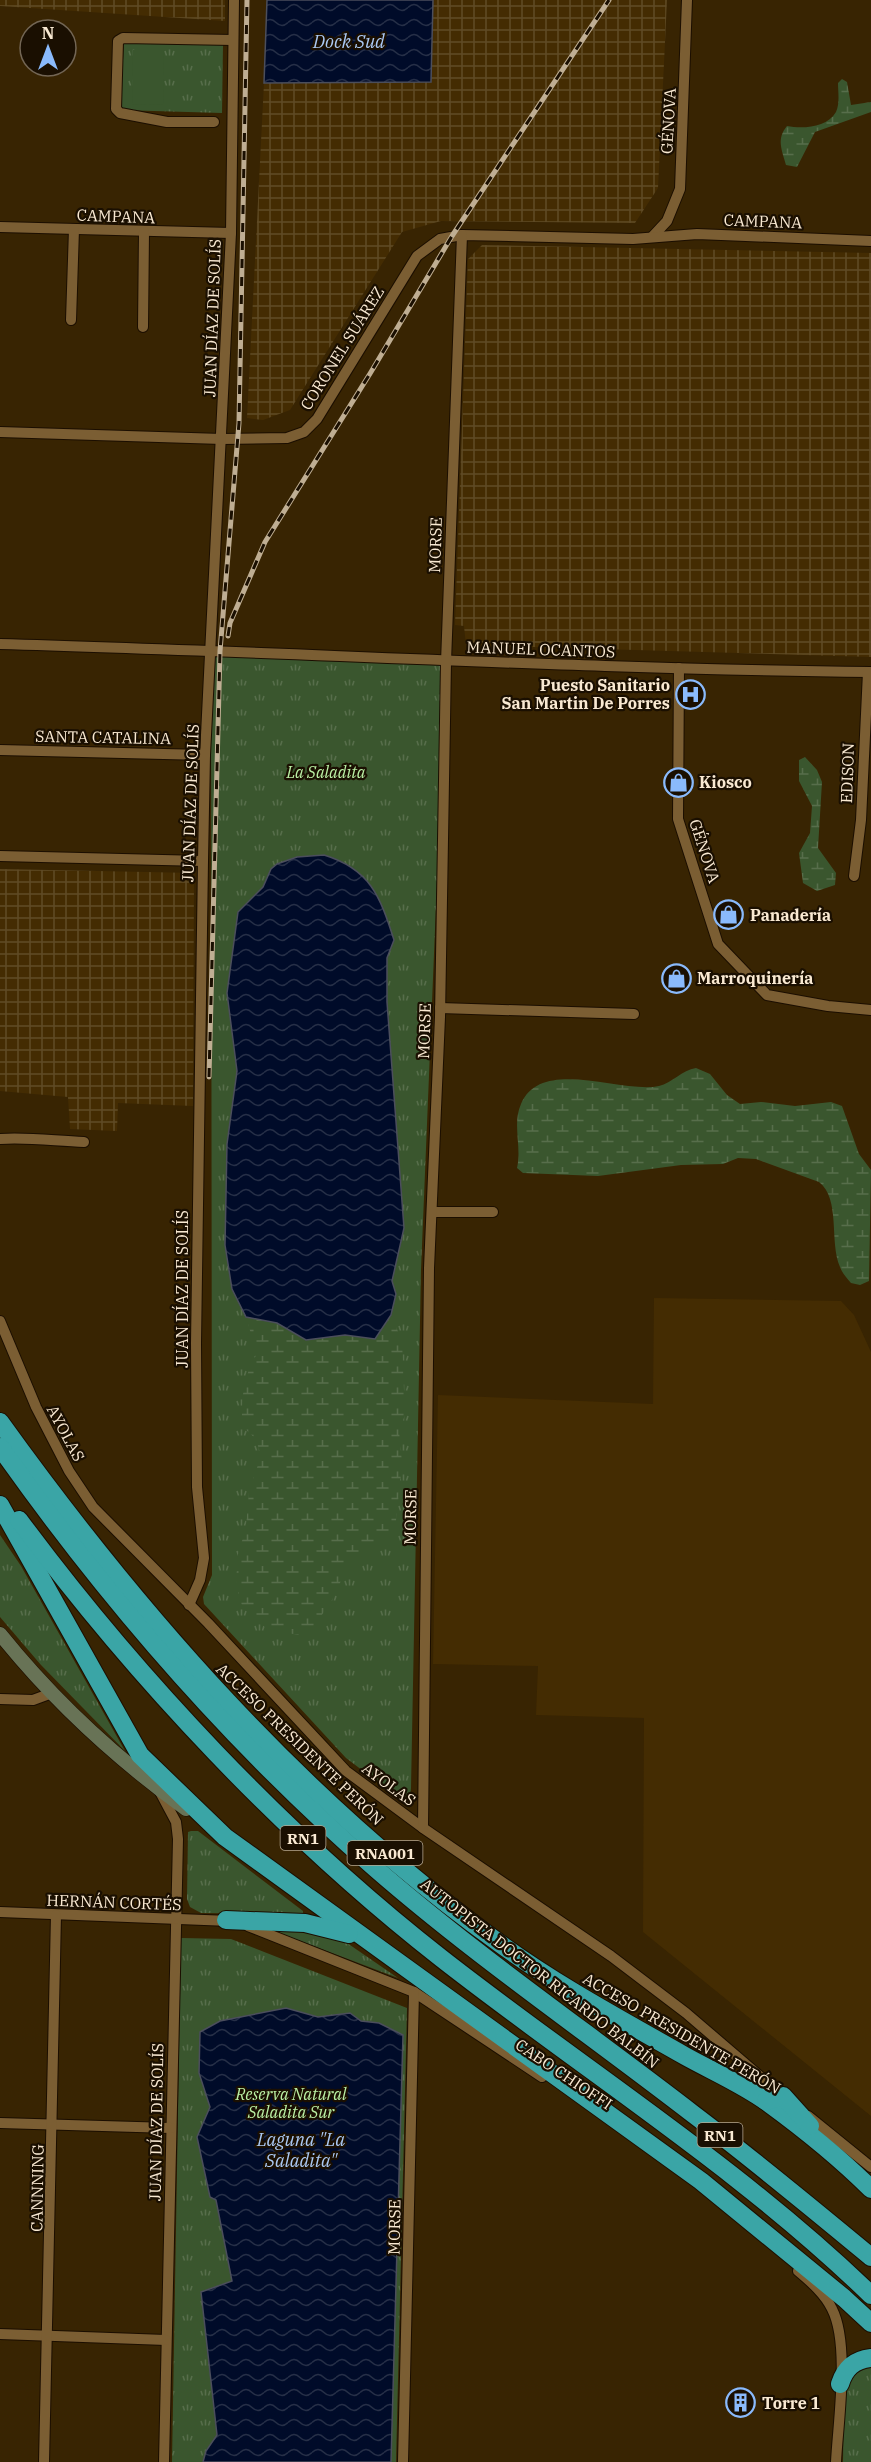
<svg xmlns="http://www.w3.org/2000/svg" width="871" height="2462" font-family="'IBM Plex Serif',serif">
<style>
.built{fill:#442c02}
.industrial{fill:url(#industrial-grid)}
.grass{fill:url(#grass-tufts)}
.wetland{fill:url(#wetland-marsh)}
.pitch{fill:#3a562e}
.water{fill:url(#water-waves);stroke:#4b4e5c;stroke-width:1.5}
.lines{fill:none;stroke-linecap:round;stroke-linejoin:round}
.minor-casing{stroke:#1b0e00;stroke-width:12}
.secondary-casing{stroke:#1b0e00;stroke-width:15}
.motorway-casing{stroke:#1b0e00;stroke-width:20}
.minor{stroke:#7b5e33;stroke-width:10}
.secondary{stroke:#687356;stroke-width:14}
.motorway{stroke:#3aa5a6;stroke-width:18}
.rail-casing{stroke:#bfae93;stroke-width:5}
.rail{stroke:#1a0f01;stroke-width:3;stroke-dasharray:9;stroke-linecap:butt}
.labels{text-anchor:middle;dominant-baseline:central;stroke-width:4.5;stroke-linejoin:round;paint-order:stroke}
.shield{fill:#1a0f01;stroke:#b6a893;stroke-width:1.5}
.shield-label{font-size:15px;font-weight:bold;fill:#f9e9d2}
.street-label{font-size:16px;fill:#f9e9d2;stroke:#1a0f01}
.poi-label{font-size:16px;font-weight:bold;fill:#f9e9d2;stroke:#1a0f01;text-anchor:start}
.park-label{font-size:16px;font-style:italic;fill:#bbf1a5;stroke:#1a0f01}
.water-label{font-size:18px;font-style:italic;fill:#abc9f4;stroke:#1a0f01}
</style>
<defs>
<pattern id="industrial-grid" width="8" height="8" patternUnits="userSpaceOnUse" patternTransform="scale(1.5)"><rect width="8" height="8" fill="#442c02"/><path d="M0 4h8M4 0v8" fill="none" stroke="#604b26"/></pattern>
<pattern id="grass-tufts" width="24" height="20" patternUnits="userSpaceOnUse" patternTransform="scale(1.5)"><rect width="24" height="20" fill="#3a562e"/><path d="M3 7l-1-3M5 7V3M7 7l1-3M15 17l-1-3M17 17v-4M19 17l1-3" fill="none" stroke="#576e4b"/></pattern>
<pattern id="wetland-marsh" width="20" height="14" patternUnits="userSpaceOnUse" patternTransform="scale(1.5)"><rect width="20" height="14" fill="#3a562e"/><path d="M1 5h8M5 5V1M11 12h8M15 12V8" fill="none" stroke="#576e4b"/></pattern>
<pattern id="water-waves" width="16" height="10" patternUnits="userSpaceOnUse" patternTransform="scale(1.5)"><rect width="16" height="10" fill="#000b29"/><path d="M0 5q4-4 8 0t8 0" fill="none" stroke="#262f47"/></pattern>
</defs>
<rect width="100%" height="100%" fill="#382402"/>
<path class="built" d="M654 1298 841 1301 854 1315 871 1352V2116L643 1932 644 1718 536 1715 538 1666 433 1664 438 1395 653 1404Z"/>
<g class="industrial">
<path d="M0 0H225V21L0 6Z"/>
<path d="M433 0H667L658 188 635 223 441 221 402 232 290 410 263 420 247 418 264 83 430 82Z"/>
<path d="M482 245 871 253V657L466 645 464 626 455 625 468 259Z"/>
<path d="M0 869 194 873 193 1106 118 1103 117 1131 70 1129 68 1097 0 1091Z"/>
</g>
<g class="grass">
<path d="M124 43 223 45 222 113 120 110Z"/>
<path d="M211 650 446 662 421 1270 411 1788 410 1798 403 1801 346 1758 204 1604 203 1597 212 1575Z"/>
<path d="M0 1535 21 1566 125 1751 41 1665 0 1617Z"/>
<path d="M191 1831H198L303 1911V1914L201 1913 190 1907 187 1899 188 1832Z"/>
<path d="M269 1929 334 1934 398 1978Z"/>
<path d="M181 1938 231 1939 407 2008 396 2462H172Z"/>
<path d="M871 2365V2462H843L844 2390 853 2373Z"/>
</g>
<g class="wetland">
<path d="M842 79 847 82 851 105 871 102V112L815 132 797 167 786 165C782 150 776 139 787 126 802 129 827 128 836 112 840 103 838 92 838 83Z"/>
<path d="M805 757 817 770 822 782 818 848 836 873 835 885 817 891 803 883 799 853 810 833 812 806 799 781V760Z"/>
<path d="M696 1068 710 1074 727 1095 740 1104 761 1102 795 1106 831 1102 842 1106 859 1154 871 1170 869 1281 860 1285 851 1283C847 1278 842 1273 840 1267 829 1242 841 1199 819 1182L756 1159 738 1158 723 1164 681 1165 598 1176 523 1173 517 1168C522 1147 512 1124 521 1104 541 1056 622 1094 659 1086 672 1083 682 1070 696 1068Z"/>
<path d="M391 1315 402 1341 405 1415 399 1431 402 1463 395 1530 382 1544 348 1566 330 1604 306 1636 268 1630 240 1603 236 1582 238 1554 246 1528 249 1491 261 1456 256 1439 242 1426C242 1399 242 1378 257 1354L246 1317 277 1323 306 1340 345 1335 375 1339Z"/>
</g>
<path class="pitch" d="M133 50H164L163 105 132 104Z"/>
<g class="water">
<path d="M267 0H433L431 82 264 83Z"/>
<path d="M324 855C370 869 380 896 394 940L387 958V1002L404 1228 392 1281 396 1294 391 1315 375 1339 345 1335 306 1340 277 1323 246 1317 232 1289 225 1245 227 1144 237 1071 227 993 238 912 263 887 271 869 277 864 297 857Z"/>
<path d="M286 2008 318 2017 350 2013 361 2021 379 2023 403 2035 391 2462H203L206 2451 217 2435 201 2292 232 2281 216 2200 210 2197 197 2137 210 2107 199 2073 200 2032 220 2021Z"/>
</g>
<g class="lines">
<defs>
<g id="minor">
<path d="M214 122H167L120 113 116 109 118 41 123 38 233 40"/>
<path d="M0 227 231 233"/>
<path d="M653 236 667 221 680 189 687 0"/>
<path d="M71 320 74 229"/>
<path d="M143 327 144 232"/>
<path d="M0 432 222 439 287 438 304 432 317 419 417 256 440 239 462 235 633 239 697 234 871 241"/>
<path d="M0 644C290 652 580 669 871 672"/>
<path d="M679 668 678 819 718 944 767 995 828 1006 871 1010"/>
<path d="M0 750 205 755"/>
<path d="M0 856 203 861"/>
<path d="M854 876 861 820 868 672"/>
<path d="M440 1008 634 1014"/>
<path d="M0 1139C28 1137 55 1141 84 1142"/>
<path d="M432 1212H493"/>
<path d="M0 1321 36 1407 69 1471 93 1507 208 1623 346 1771 423 1828 611 1956 686 2013 784 2097"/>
<path d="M189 1605 200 1580 204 1558 197 1487 196 1343 203 861 205 755 231 233 234 0"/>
<path d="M0 1699 33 1700 52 1693"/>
<path d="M160 1792 176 1822 178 1839 164 2462"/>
<path d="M423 1828 429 1268 440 1017 446 662 462 235"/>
<path d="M0 1912 230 1921"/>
<path d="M248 1926 414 1992 542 2077"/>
<path d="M808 2116 871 2167"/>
<path d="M0 2123 171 2128"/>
<path d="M798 2271C811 2282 825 2294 832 2309 850 2344 838 2422 836 2462"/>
<path d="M0 2334 166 2340"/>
<path d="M44 2462 56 1915"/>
<path d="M403 2462 414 1992"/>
</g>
<path id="secondary" d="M0 1634C53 1700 117 1759 186 1809"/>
<g id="motorway">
<path d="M0 1422C141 1618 302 1801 499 1943 558 1986 622 2020 685 2056 712 2071 742 2084 767 2102 804 2129 839 2157 871 2189"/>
<path d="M0 1447C108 1600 233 1744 375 1868 476 1956 587 2032 693 2114 754 2160 813 2209 871 2257"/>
<path d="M0 1505 140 1755 225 1837 701 2181 844 2298 871 2323"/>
<path d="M19 1520C137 1679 285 1836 441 1958 584 2070 740 2168 871 2295"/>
<path d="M226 1920 305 1923 349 1934"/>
<path d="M766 2101 783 2096 810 2126"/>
<path d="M840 2384C845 2368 854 2360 871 2358"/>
</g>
</defs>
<use href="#minor" class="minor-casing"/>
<use href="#secondary" class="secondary-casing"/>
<use href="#motorway" class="motorway-casing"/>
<use href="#minor" class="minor"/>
<use href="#secondary" class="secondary"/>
<use href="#motorway" class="motorway"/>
<defs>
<g id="rail">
<path d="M228 636 230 623 265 542 371 372 452 236 609 0"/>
<path d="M209 1077 220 651 239 423 247 0"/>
</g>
</defs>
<use href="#rail" class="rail-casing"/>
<use href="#rail" class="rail"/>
</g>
<defs>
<symbol id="hospital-ring" viewBox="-11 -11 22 22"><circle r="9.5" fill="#1a0f01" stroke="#8abafc" stroke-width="1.5"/><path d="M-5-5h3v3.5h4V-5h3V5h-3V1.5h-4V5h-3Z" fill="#8abafc"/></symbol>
<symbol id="shop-ring" viewBox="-11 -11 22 22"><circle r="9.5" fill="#1a0f01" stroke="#8abafc" stroke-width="1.5"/><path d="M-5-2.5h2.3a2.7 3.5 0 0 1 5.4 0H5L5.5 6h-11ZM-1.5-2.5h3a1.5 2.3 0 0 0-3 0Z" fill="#8abafc"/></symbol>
<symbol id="building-ring" viewBox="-11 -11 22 22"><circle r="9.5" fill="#1a0f01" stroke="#8abafc" stroke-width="1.5"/><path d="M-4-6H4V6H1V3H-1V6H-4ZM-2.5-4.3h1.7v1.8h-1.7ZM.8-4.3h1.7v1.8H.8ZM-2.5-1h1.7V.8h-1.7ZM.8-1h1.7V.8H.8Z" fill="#8abafc"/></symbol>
</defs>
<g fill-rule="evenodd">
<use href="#hospital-ring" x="674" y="678" width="33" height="33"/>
<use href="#shop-ring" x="662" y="766" width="33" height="33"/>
<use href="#shop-ring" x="712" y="898" width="33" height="33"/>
<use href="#shop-ring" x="660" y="962" width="33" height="33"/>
<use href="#building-ring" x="724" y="2386" width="33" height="33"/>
</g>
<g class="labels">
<g class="shield">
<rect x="280.5" y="1826" width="45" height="24" rx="4.5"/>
<rect x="347.5" y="1841" width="75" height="24" rx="4.5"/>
<rect x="697.5" y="2123" width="45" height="24" rx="4.5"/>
</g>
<g class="shield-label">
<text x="303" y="1838">RN1</text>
<text x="385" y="1853">RNA001</text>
<text x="720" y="2135">RN1</text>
</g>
<g class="street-label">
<text transform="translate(668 121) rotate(-87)">GÉNOVA</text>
<text transform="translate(116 216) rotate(2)">CAMPANA</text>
<text transform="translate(763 221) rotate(2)">CAMPANA</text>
<text transform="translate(212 318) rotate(-88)">JUAN DÍAZ DE SOLÍS</text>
<text transform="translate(342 348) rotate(-58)">CORONEL SUÁREZ</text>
<text transform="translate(435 545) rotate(-88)">MORSE</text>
<text transform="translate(541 649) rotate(2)">MANUEL OCANTOS</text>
<text transform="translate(103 737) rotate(1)">SANTA CATALINA</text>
<text transform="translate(847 773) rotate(-88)">EDISON</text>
<text transform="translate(190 803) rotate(-88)">JUAN DÍAZ DE SOLÍS</text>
<text transform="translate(705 851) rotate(72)">GÉNOVA</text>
<text transform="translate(424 1031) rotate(-88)">MORSE</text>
<text transform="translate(182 1289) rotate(-90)">JUAN DÍAZ DE SOLÍS</text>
<text transform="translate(66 1433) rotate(62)">AYOLAS</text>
<text transform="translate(410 1517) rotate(-89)">MORSE</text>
<text transform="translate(300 1744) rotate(44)">ACCESO PRESIDENTE PERÓN</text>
<text transform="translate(389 1784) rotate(36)">AYOLAS</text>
<text transform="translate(114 1902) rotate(2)">HERNÁN CORTÉS</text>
<text transform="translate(540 1973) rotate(38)">AUTOPISTA DOCTOR RICARDO BALBÍN</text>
<text transform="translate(682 2033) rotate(30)">ACCESO PRESIDENTE PERÓN</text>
<text transform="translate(564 2074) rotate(34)">CABO CHIOFFI</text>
<text transform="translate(156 2122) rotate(-89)">JUAN DÍAZ DE SOLÍS</text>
<text transform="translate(37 2188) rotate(-89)">CANNNING</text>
<text transform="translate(394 2227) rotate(-89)">MORSE</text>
</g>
<g class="poi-label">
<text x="670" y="685" text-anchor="end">Puesto Sanitario<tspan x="670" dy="18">San Martin De Porres</tspan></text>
<text x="699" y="782">Kiosco</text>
<text x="750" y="915">Panadería</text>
<text x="697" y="978">Marroquinería</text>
<text x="762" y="2403">Torre 1</text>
</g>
<g class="park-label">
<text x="326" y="772">La Saladita</text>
<text x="291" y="2094">Reserva Natural<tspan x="291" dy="18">Saladita Sur</tspan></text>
</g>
<g class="water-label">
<text x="349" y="41">Dock Sud</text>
<text x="301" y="2139">Laguna "La<tspan x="301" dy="21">Saladita"</tspan></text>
</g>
</g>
<g transform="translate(48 48)"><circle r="28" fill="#1a0f01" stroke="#736655" stroke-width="1.5"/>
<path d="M0-4.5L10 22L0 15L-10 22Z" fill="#8abafc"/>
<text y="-9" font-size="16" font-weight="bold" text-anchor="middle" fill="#f9e9d2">N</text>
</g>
</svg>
